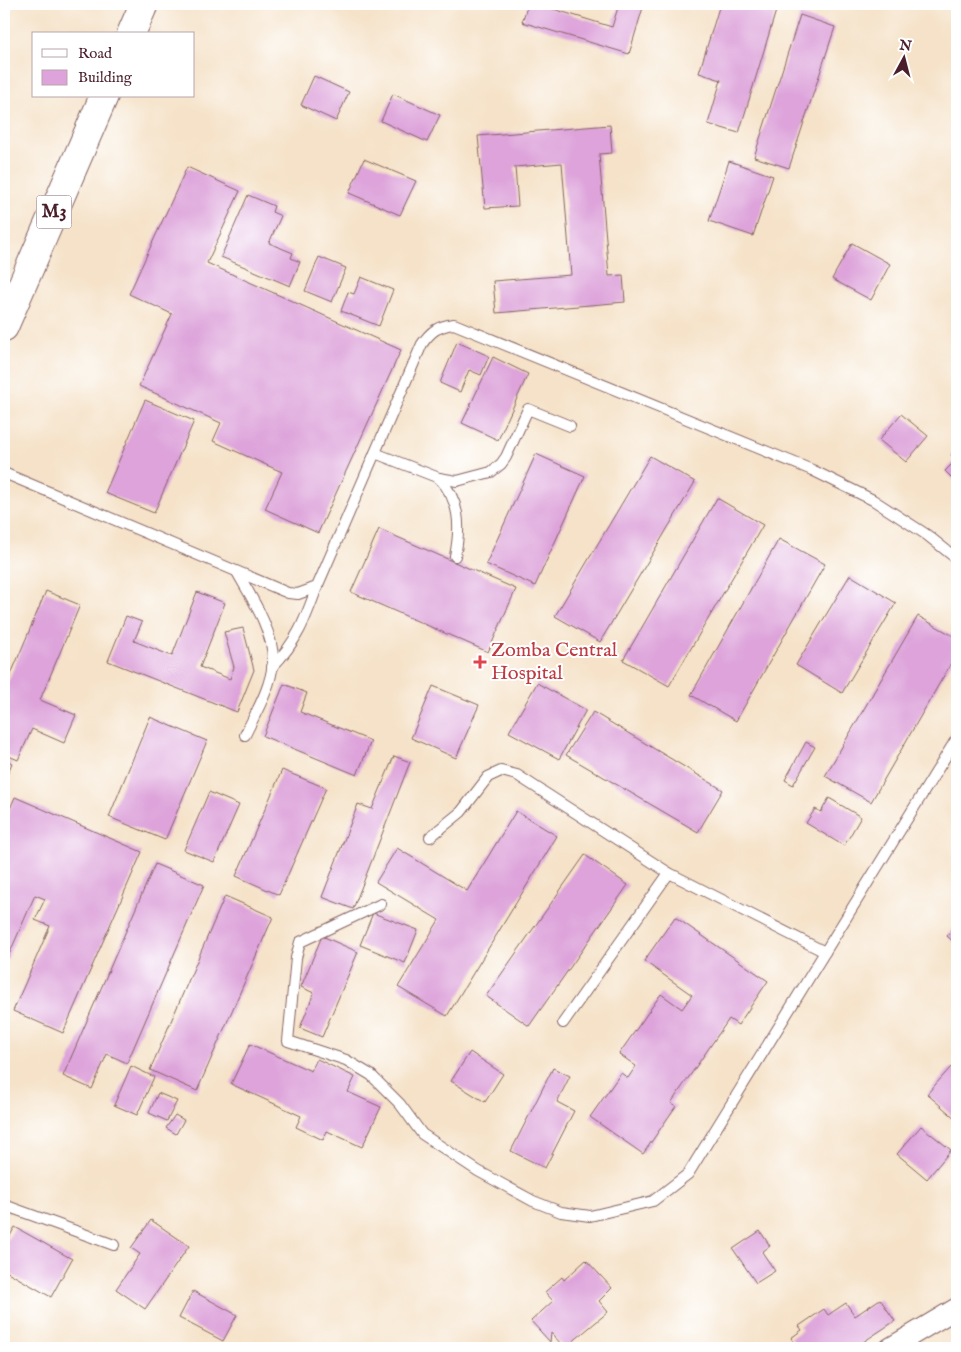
<svg xmlns="http://www.w3.org/2000/svg" width="961" height="1352" font-family="'IM FELL English',serif">
<style>
.building{fill:#dda3da}
.lines{fill:none;stroke-linecap:round;stroke-linejoin:round}
.service-casing{stroke:#866362;stroke-width:12}
.minor-casing{stroke:#866362;stroke-width:22}
.trunk-casing{stroke:#866362;stroke-width:30}
.service{stroke:#fff;stroke-width:10}
.minor{stroke:#fff;stroke-width:20}
.trunk{stroke:#fff;stroke-width:28}
.health-dot{fill:#e0444e;stroke:#fff;stroke-width:2}
.labels{text-anchor:middle;dominant-baseline:central;stroke-width:4;stroke-linejoin:round;paint-order:stroke}
.shield{fill:#fff;stroke:#80626b;stroke-width:1}
.shield-label{font-size:19px;font-weight:bold;fill:#4a1f2b}
.health-label{font-size:20px;fill:#be3a42;stroke:#fff;text-anchor:start}
</style>
<rect width="100%" height="100%" fill="#fff"/>
<filter id="ink" filterUnits="userSpaceOnUse"><feTurbulence type="fractalNoise" baseFrequency=".02" numOctaves="2"/><feDisplacementMap in="SourceGraphic" scale="10" xChannelSelector="R" yChannelSelector="G"/><feConvolveMatrix kernelMatrix="1 2 1 2 8 2 1 2 1" color-interpolation-filters="sRGB"/></filter>
<filter id="wash" filterUnits="userSpaceOnUse"><feTurbulence type="fractalNoise" baseFrequency=".0096" numOctaves="4" result="noise"/><feDisplacementMap in="SourceGraphic" scale="20" xChannelSelector="R" yChannelSelector="G"/><feGaussianBlur stdDeviation="1.12" result="paint"/><feColorMatrix in="noise" values="0 0 0 0 0 0 0 0 0 0 0 0 0 0 0 0 0 1.4 0 .05"/><feComposite in="paint" operator="in"/></filter>
<g filter="url(#wash)">
<rect width="100%" height="100%" fill="#f5e2c8"/>
<g id="blocks">
<g class="building">
<path d="M528 4H551L550 8 612 27 619 4H644L629 54 522 22Z"/>
<path d="M720 4H778L739 133 708 124 721 80 699 73Z"/>
<path d="M800 15 835 27 789 168 754 157Z"/>
<path d="M314 76 349 92 336 121 301 105Z"/>
<path d="M393 94 440 115 427 142 381 121Z"/>
<path d="M610 125 612 153 599 154 609 276 623 275 625 302 496 313 493 281 571 275 562 163 515 167 518 206 485 208 478 136Z"/>
<path d="M364 159 416 181 400 215 349 193Z"/>
<path d="M729 161 773 176 753 236 709 221Z"/>
<path d="M187 167 240 191 207 263 401 350 318 533 265 509 282 472 213 441 221 423 139 386 172 314 129 294Z"/>
<path d="M248 195 274 206 272 212 281 216 269 243 293 253 291 258 300 262 290 286 221 257Z"/>
<path d="M852 243 890 264 871 300 832 279Z"/>
<path d="M319 257 346 268 332 302 305 291Z"/>
<path d="M361 277 393 290 379 326 341 311 348 292 354 294Z"/>
<path d="M457 342 489 356 481 375 469 370 460 392 440 383Z"/>
<path d="M493 357 528 374 498 440 462 423Z"/>
<path d="M145 400 194 421 154 513 105 493Z"/>
<path d="M901 414 928 436 906 462 879 440Z"/>
<path d="M957 449V477L954 480 945 471 956 460 951 455Z"/>
<path d="M536 454 585 476 535 586 486 564Z"/>
<path d="M650 456 695 482 600 642 555 616Z"/>
<path d="M717 498 763 525 669 686 623 660Z"/>
<path d="M379 529 516 589 488 652 351 592Z"/>
<path d="M779 539 825 564 736 721 691 695Z"/>
<path d="M850 575 896 603 842 693 796 665Z"/>
<path d="M46 591 80 605 40 700 76 715 64 743 32 729 18 760 4 754V691Z"/>
<path d="M197 592 225 603 200 667 230 679 234 667 224 632 243 628 254 670 237 712 108 661 126 616 142 622 134 641 172 656Z"/>
<path d="M918 616 957 638V653L871 802 825 776Z"/>
<path d="M537 683 586 710 559 759 509 732Z"/>
<path d="M284 684 307 693 300 712 371 741 357 775 263 736Z"/>
<path d="M433 686 479 705 456 758 411 738Z"/>
<path d="M593 712 723 790 698 832 566 755Z"/>
<path d="M150 717 207 741 165 840 109 817Z"/>
<path d="M806 742 815 747 793 785 785 780Z"/>
<path d="M394 756 410 762 353 909 322 897 358 804 372 809Z"/>
<path d="M4 759 12 763 4 782Z"/>
<path d="M282 770 326 788 279 895 236 876Z"/>
<path d="M209 792 239 805 214 862 184 850Z"/>
<path d="M15 797 142 852 63 1033 13 1011 50 926 35 920 45 899 35 895 4 966V823Z"/>
<path d="M829 798 861 817 844 846 806 823 815 809 821 812Z"/>
<path d="M516 811 557 836 447 1016 398 987 439 920 376 882 397 848 467 891Z"/>
<path d="M585 855 628 885 529 1026 486 996Z"/>
<path d="M155 864 204 885 127 1063 107 1054 92 1089 63 1076Z"/>
<path d="M225 896 273 917 197 1091 150 1070Z"/>
<path d="M373 913 418 930 405 963 360 945Z"/>
<path d="M675 917 768 981 738 1025 729 1019 671 1103 676 1106 643 1154 590 1117 621 1073 628 1078 636 1066 619 1054 661 994 682 1009 692 995 644 961Z"/>
<path d="M957 925V945L947 936Z"/>
<path d="M322 936 358 952 322 1037 300 1028 314 993 301 987Z"/>
<path d="M250 1044 311 1071 317 1059 355 1077 348 1092 381 1107 362 1147 327 1131 323 1140 296 1127 301 1116 231 1084Z"/>
<path d="M470 1052 503 1074 485 1102 451 1081Z"/>
<path d="M131 1066 154 1077 137 1115 114 1105Z"/>
<path d="M951 1067 957 1073V1120L927 1094Z"/>
<path d="M553 1068 570 1076 557 1102 574 1111 545 1168 511 1151Z"/>
<path d="M158 1093 177 1101 167 1121 149 1113Z"/>
<path d="M175 1115 184 1120 176 1134 166 1128Z"/>
<path d="M921 1126 951 1150 927 1179 897 1154Z"/>
<path d="M151 1220 189 1246 145 1309 116 1289 140 1254 131 1248Z"/>
<path d="M15 1227 72 1259 51 1297 4 1270V1246Z"/>
<path d="M760 1231 770 1246 762 1252 775 1271 756 1283 733 1249Z"/>
<path d="M586 1260 612 1288 599 1301 608 1312 565 1348 551 1333 550 1342 531 1321 553 1301 545 1292 562 1277 564 1280Z"/>
<path d="M193 1291 237 1315 223 1341 179 1318Z"/>
<path d="M880 1299 895 1321 854 1348H798L791 1338 802 1330 799 1326 824 1309 828 1315 846 1303 855 1316Z"/>
</g>
</g>
</g>
<g filter="url(#ink)">
<use href="#blocks" fill-opacity="0" stroke="#866362" stroke-width="1"/>
<g class="lines">
<defs>
<g id="service">
<path d="M375 453 439 478 457 481 491 472 501 464 506 457 528 409 570 426"/>
<path d="M4 473 288 593 298 594 317 587 422 344C431 331 438 326 454 324L812 470 873 500 927 535 957 559"/>
<path d="M439 478C460 500 461 526 455 556"/>
<path d="M237 572C251 597 274 631 273 662 271 688 256 712 245 735"/>
<path d="M272 667C297 642 305 620 317 587"/>
<path d="M430 837 461 812 488 777 501 771 517 775 669 873 825 952"/>
<path d="M381 904 300 942 296 958 288 1041 346 1060 371 1075 400 1104 422 1134 478 1171 533 1201 561 1212 590 1216 653 1201 688 1174 957 738"/>
<path d="M563 1023 669 873"/>
<path d="M4 1205 114 1245"/>
</g>
<path id="minor" d="M890 1348 957 1308"/>
<g id="trunk">
<path d="M131 34 144 4"/>
<path d="M4 327 104 96"/>
</g>
</defs>
<use href="#service" class="service-casing"/>
<use href="#minor" class="minor-casing"/>
<use href="#trunk" class="trunk-casing"/>
<use href="#service" class="service"/>
<use href="#minor" class="minor"/>
<use href="#trunk" class="trunk"/>
</g>
</g>
<path class="health-dot" d="M477.5 654.5h5v5h5v5h-5v5h-5v-5h-5v-5h5z"/>
<g class="labels">
<rect class="shield" x="36.5" y="195.5" width="35" height="33" rx="4"/>
<g class="shield-label">
<text x="54" y="212">M3</text>
</g>
<g class="health-label">
<text x="491" y="650">Zomba Central<tspan x="491" dy="23">Hospital</tspan></text>
</g>
</g>
<rect width="961" height="1352" fill="none" stroke="#fff" stroke-width="20"/>
<rect x="32" y="32" width="162" height="65" fill="#ffffff" stroke="#b7a5aa"/>
<rect x="42" y="49" width="25" height="8" fill="#ffffff" stroke="#b7a5aa"/>
<text x="78" y="58" font-size="15" fill="#4a1f2b">Road</text>
<rect x="42" y="70" width="25" height="15" fill="#dda3da" stroke="#b7a5aa"/>
<text x="78" y="82" font-size="15" fill="#4a1f2b">Building</text>
<g transform="translate(904 58) rotate(7)" stroke="#ffffff" stroke-width="4" paint-order="stroke">
<path d="M0-4L9 19L0 12L-9 19Z" fill="#4a1f2b"/>
<text y="-8" font-size="14" font-weight="bold" text-anchor="middle" fill="#4a1f2b">N</text>
</g>
</svg>
